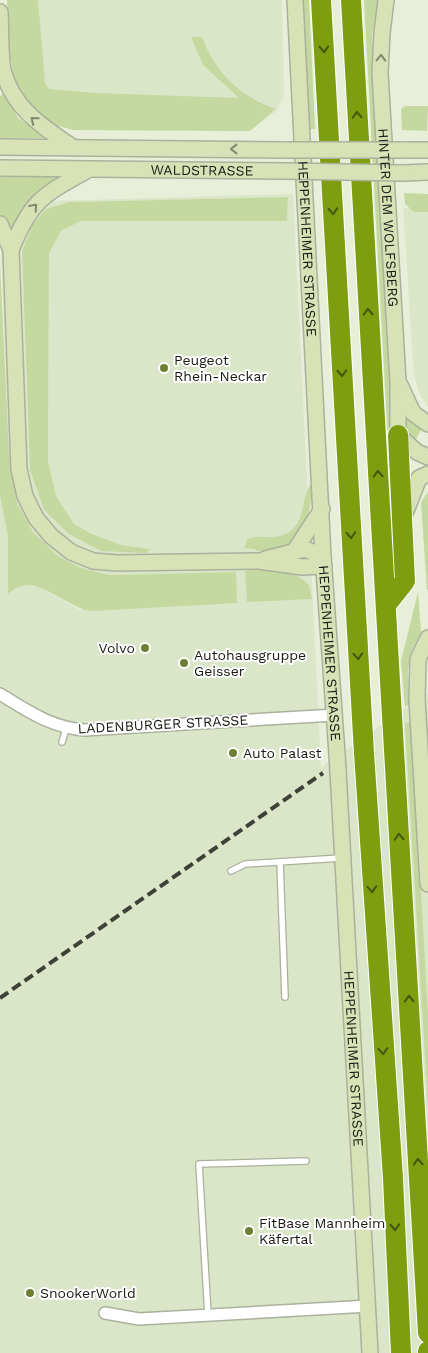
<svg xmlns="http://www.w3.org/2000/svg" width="428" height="1353" font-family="'Work Sans',sans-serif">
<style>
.built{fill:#dbe5c8;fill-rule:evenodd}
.green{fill:#c5d89f}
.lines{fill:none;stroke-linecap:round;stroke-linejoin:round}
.lane-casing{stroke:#aab19d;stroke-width:8}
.street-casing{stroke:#aab19d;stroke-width:14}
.secondary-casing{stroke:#aab19d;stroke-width:18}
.highway-casing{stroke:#fff;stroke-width:22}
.lane{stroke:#fff;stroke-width:5.5}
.street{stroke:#fff;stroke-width:11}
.secondary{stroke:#d8e2b7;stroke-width:15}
.highway{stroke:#7e9e0f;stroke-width:20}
.rail{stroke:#3e4137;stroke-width:4;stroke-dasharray:10 5;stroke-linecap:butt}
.secondary-bridge-casing{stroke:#aab19d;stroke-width:18;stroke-linecap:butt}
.highway-bridge-casing{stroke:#fff;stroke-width:22;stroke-linecap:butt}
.secondary-bridge{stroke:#d8e2b7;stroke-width:15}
.highway-bridge{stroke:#7e9e0f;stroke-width:20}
.oneway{stroke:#455511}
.oneway2{stroke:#81886d}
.poi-dot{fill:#6b8032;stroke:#fff;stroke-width:2}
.labels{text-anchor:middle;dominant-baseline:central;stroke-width:4;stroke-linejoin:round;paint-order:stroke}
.street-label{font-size:14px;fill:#171912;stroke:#fff}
.poi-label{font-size:14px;fill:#171912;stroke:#fff;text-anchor:start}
</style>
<rect width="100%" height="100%" fill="#e7efd9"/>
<g class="built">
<path d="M7 0H282L284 95 276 111 250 131 73 130 13 73Z"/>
<path d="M293 194 321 767 428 693V1353H0V496L8 533V594L23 585 41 588 80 610 236 572 109 575 81 568 58 556 33 532 17 503 9 452 0 228 27 221 53 201ZM288 197 286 221H81L61 231 49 253 48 461 56 496 74 524 92 534 121 545 149 549 101 551 44 510 30 470 22 250 70 202Z"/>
<path d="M428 207V407L420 395 414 375 403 208Z"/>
</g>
<g class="green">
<path d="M7 0H38L45 83 49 89 95 93 239 98 203 65 191 37H202C216 74 239 95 275 109L250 131 73 130C66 128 58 126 51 124 5 105 10 40 7 0Z"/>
<path d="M303 0H309L315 129H309Z"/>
<path d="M364 0H378L372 36 394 462H389Z"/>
<path d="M4 91 18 118 46 138H0V97Z"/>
<path d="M405 106H428L427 131 402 130 401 109Z"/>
<path d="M0 177H59L27 203 10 234 0 214Z"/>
<path d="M404 193 428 194V212H414L405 204Z"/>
<path d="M288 197 287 221H81L61 231 49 253 48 461 56 496 74 524 92 534 121 545 150 549 146 553 101 551 69 534 44 510 30 470 22 251 33 224 46 209 70 202Z"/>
<path d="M0 263 9 452 17 503 33 532 58 556 81 568 109 575 236 572 237 603 91 611C70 608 41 580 22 586 17 587 12 591 8 594V535L0 496Z"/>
<path d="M402 404 422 428 415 441C405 431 401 418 402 404Z"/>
<path d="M313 481C311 504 309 537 283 547 275 550 264 550 256 551L255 549 244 548 248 539C259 534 272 540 283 535 309 525 298 498 313 481Z"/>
<path d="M428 492V590H427L421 502Z"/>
<path d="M273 568 295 574 309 585 312 599 247 602 245 571Z"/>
<path d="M418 592 421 632 411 652 408 670 409 704 405 707 401 661Z"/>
<path d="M411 721 428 1014V1106L405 724Z"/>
</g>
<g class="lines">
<defs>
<g id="lane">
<path d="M62 742 66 729"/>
<path d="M280 862 285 997"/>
<path d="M231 871 245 864 341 858"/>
<path d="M208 1315 199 1164 306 1161"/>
</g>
<g id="street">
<path d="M0 694C28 711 52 728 85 730L335 715"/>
<path d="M105 1313 139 1319 369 1306"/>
</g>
<g id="secondary">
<path id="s1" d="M295 0 323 556 337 754"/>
<path id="s2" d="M386 0 382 33 380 73 398 382V435L417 452 428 457"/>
<path d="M0 12C1 30 0 53 3 70 13 109 43 127 74 148"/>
<path d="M0 147 283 150"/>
<path d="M403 150H428"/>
<path id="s3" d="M0 168 285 171"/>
<path d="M404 173 428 172"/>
<path d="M0 224 11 250 19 469 25 496 36 518 51 536 71 552 93 561 117 563 259 561 302 567 324 566"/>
<path d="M11 250C31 200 43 195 88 170"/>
<path d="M400 385 413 413 428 424"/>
<path d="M404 516 419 478 428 474"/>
<path d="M295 550 322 509"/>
<path d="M265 559 305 549 323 556"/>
<path d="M417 699 418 659 428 638"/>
<path d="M418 716 428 884"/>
<path id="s4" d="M338 771 370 1353"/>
</g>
<g id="highway">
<path d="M321 0 363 736"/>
<path d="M351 0 392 716"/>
<path d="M386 605 405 581 398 435"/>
<path d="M393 733 428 1333"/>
<path d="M364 753 393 1178 401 1353"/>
<path d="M428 1353V1351"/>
</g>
</defs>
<use href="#lane" class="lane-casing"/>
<use href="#street" class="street-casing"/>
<use href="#secondary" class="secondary-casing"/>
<use href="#highway" class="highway-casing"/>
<use href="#lane" class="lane"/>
<use href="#street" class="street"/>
<use href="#secondary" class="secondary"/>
<use href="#highway" class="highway"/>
<path class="rail" d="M0 998 323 773"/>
<defs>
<g id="secondary-bridge">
<path d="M283 150H403"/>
<path d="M285 171 404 173"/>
<path d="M417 699 418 716"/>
<path d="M337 754 338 771"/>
</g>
<g id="highway-bridge">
<path d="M392 716 393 733"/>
<path d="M363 736 364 753"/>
</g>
</defs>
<use href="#secondary-bridge" class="secondary-bridge-casing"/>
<use href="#highway-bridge" class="highway-bridge-casing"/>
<use href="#secondary-bridge" class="secondary-bridge"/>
<use href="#highway-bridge" class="highway-bridge"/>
</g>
<defs><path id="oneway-chevron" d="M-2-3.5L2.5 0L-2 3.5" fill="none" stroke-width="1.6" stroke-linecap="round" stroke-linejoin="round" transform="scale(1.25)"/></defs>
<g class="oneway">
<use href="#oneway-chevron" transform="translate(324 49) rotate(87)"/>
<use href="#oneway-chevron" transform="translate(357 115) rotate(-93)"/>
<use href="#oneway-chevron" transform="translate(333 211) rotate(87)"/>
<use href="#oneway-chevron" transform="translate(368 312) rotate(-93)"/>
<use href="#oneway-chevron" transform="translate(342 373) rotate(87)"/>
<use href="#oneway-chevron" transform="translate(378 474) rotate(-93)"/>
<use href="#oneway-chevron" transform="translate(351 535) rotate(87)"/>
<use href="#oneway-chevron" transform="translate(358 656) rotate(86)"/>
<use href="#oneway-chevron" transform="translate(399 837) rotate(-93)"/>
<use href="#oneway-chevron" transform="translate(372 889) rotate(86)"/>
<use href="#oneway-chevron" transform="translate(409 999) rotate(-93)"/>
<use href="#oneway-chevron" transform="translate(383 1051) rotate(86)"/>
<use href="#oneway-chevron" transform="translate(418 1162) rotate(-93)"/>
<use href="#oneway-chevron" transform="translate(395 1227) rotate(87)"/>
</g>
<g class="oneway2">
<use href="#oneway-chevron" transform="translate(381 58) rotate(-88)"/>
<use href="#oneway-chevron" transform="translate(34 120) rotate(-141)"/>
<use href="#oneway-chevron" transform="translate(234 149) rotate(-180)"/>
<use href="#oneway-chevron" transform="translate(34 207) rotate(-49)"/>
</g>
<g class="poi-dot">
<circle cx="164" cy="368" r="5"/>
<circle cx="145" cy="648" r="5"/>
<circle cx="184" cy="663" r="5"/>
<circle cx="233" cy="753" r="5"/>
<circle cx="249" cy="1231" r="5"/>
<circle cx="30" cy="1293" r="5"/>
</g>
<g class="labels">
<g class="street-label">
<text stroke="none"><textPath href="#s3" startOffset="202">WALDSTRASSE</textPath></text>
<text stroke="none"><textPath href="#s2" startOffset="218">HINTER DEM WOLFSBERG</textPath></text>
<text stroke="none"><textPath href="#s1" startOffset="249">HEPPENHEIMER STRASSE</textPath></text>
<text stroke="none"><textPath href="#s1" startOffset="654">HEPPENHEIMER STRASSE</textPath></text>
<text transform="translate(163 724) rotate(-3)">LADENBURGER STRASSE</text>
<text stroke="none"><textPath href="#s4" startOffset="288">HEPPENHEIMER STRASSE</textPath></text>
</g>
<g class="poi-label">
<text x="174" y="360">Peugeot<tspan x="174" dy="16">Rhein-Neckar</tspan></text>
<text x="135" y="648" text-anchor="end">Volvo</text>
<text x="194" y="655">Autohausgruppe<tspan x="194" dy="16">Geisser</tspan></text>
<text x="243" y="753">Auto Palast</text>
<text x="259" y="1223">FitBase Mannheim<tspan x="259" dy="16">Käfertal</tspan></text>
<text x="40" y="1293">SnookerWorld</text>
</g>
</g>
</svg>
